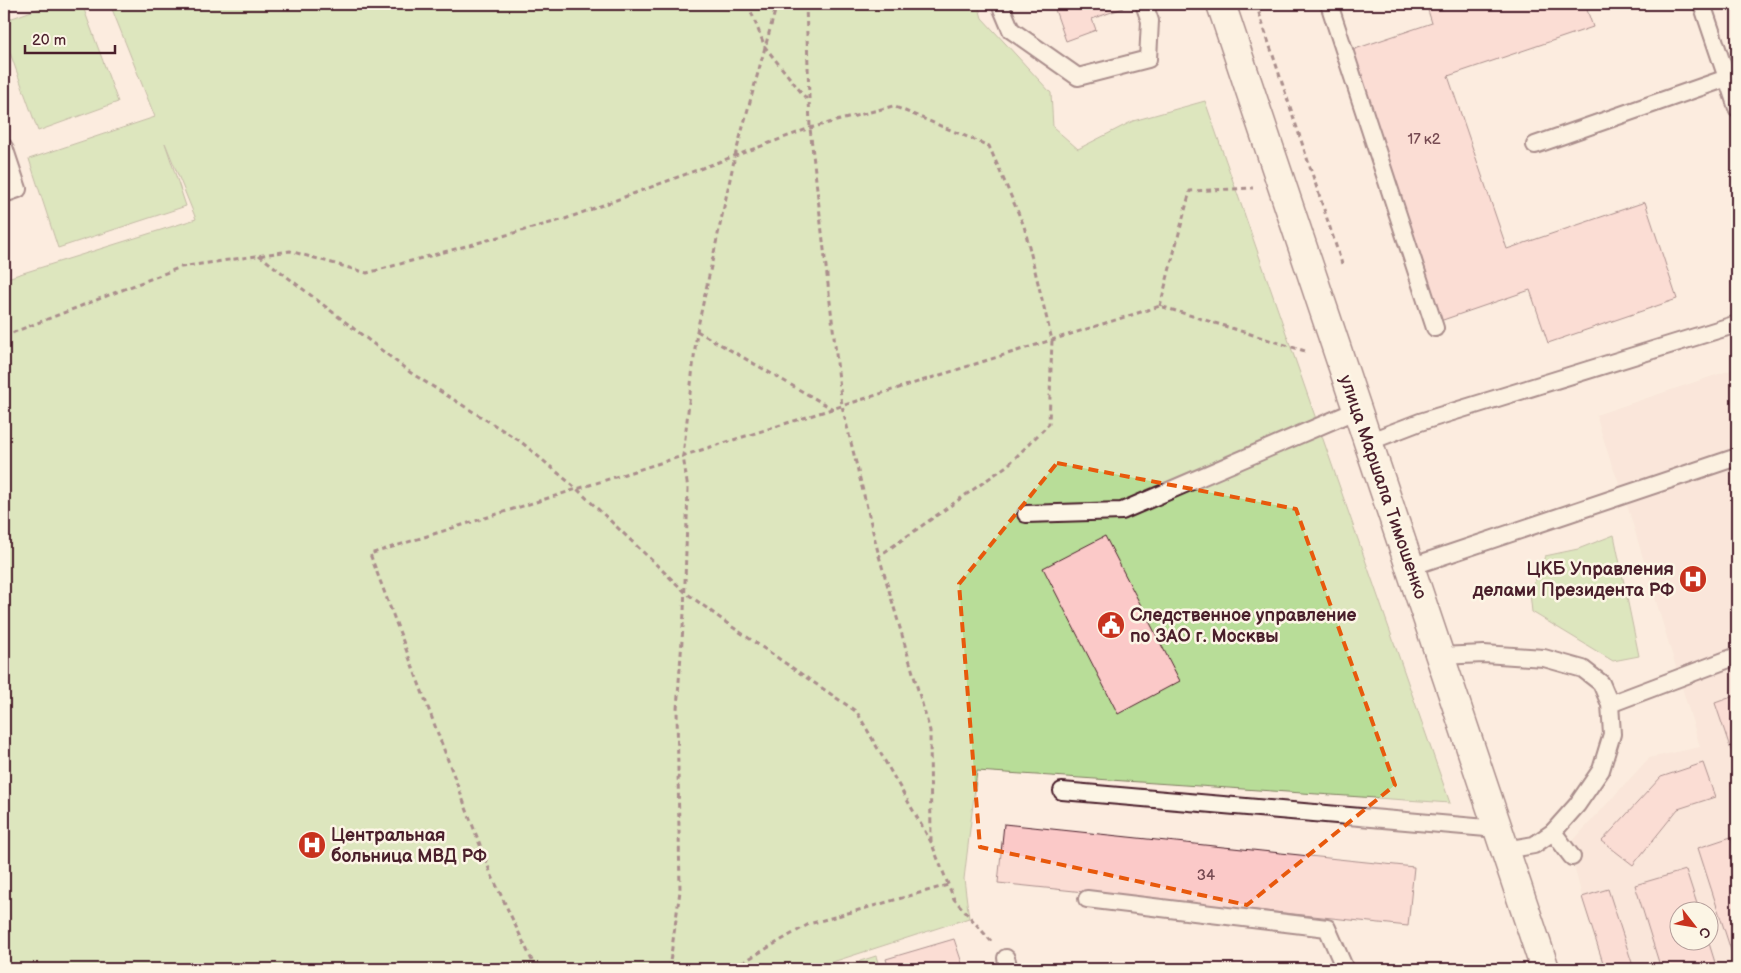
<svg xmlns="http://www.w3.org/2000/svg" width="1741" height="973" font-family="'Balsamiq Sans',sans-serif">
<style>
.built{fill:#f8ded5;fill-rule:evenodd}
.green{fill:#b8dd98;stroke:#817e62}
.building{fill:#fbc9c8;stroke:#4a1f2b}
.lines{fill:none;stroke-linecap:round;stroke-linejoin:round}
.service-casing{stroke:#4a1f2b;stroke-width:20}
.minor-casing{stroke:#4a1f2b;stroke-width:31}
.path{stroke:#4a1f2b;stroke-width:3;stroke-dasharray:5 4;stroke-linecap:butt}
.service{stroke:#fcf5e5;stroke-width:16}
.minor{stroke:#fcf5e5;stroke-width:28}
.marked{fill:none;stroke:#e8590c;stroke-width:4;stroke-dasharray:10 6;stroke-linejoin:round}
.labels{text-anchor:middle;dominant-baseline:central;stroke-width:5;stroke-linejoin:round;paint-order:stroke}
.number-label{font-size:15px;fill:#764a52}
.street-label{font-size:18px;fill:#4a1f2b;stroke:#fcf5e5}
.poi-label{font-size:18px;font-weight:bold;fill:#4a1f2b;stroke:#fcf5e5;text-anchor:start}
</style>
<rect width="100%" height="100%" fill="#fcecdf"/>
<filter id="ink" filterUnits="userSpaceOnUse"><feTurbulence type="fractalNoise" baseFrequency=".02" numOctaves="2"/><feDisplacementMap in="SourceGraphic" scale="10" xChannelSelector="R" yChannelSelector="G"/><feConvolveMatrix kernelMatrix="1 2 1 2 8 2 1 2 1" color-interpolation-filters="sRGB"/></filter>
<g filter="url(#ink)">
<path class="built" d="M1737 368V969H1605L1582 897 1569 845 1649 758 1700 747 1624 495 1611 463 1596 415ZM1678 910H1708V940H1678Z"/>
<g class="green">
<path d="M51 4H82L118 102 38 131 4 36V21Z"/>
<path d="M110 4H978L982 18 1051 93 1053 127 1078 149 1133 121 1205 101 1450 803 977 771 964 879 969 918 811 969H4V279L196 219 165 143 186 206 58 248 29 159 155 117Z"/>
<path d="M1614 535 1639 656 1613 661 1532 612 1530 593 1545 556 1578 549Z"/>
<path d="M876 956 880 969H835Z"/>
</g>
<g class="building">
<path d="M1053 4H1122L1123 8 1092 19 1096 30 1066 41Z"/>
<path d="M1426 4H1585L1593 27 1448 76 1507 249 1645 202 1677 299 1548 343 1530 290 1440 321 1349 51 1432 23Z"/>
<path d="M1105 536 1180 681 1118 714 1043 568Z"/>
<path d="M1737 695V761L1735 762 1715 703Z"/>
<path d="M1703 763 1715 797 1678 809 1633 865 1602 841 1661 777Z"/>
<path d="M1004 824 1414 867 1408 926 998 883Z"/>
<path d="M1731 837 1737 856V969L1698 848Z"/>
<path d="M1686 870 1699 910H1678V940H1708L1717 969H1661L1635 885Z"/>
<path d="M1608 889 1634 969H1605L1582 897Z"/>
<path d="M954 939 964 969H889L886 959Z"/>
</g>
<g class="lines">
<defs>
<g id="service">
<path d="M1000 4 1011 30 1078 77 1148 59 1150 21 1144 4"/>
<path d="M1329 4 1435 328"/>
<path d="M1702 4 1727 78"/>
<path d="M1535 145 1727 78 1737 108"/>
<path d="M4 147 18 189 4 194"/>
<path d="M1368 442 1420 422 1737 324"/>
<path d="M1026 514 1122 511 1357 410"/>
<path d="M1410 567 1737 457"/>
<path d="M1440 656 1484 654 1544 658 1583 669 1601 683 1610 704 1612 734 1601 770 1577 805 1553 832 1534 845 1505 850"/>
<path d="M1610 704 1737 656"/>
<path d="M1062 791 1498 829"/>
<path d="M1553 832 1572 857"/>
<path d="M1087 899 1327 928 1345 969"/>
<path d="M1006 958 1009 969"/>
</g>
<path id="minor" d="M1221 4 1545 969"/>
</defs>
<use href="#service" class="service-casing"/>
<use href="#minor" class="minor-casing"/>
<g class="path">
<path d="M748 4 765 47 809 102"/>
<path d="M806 4 810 128 842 406 879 556 930 731 931 842"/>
<path d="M1256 4 1342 264"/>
<path d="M259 255 411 373 520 441 577 489 685 592 728 624 857 712 931 842 954 899 991 941"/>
<path d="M1160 306 1190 191 1253 188"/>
<path d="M697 331 833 409"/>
<path d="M4 336 181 267 290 251 367 273 565 219 810 128 893 106 989 146 1024 226 1052 340 1049 424 1008 465 879 556"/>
<path d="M536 969 491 874 370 554 1160 306 1305 351"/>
<path d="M669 969 680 891 677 709 684 613 688 489 683 456 697 331 735 156 777 4"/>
<path d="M736 969 738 965 809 924 948 885"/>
</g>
<use href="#service" class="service"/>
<use href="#minor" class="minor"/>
</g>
</g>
<path d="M0 0H1741V973H0ZM1057 463 1296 509 1395 785 1247 905 980 847 959 584Z" fill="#fcecdf" fill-opacity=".55" fill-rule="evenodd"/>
<path class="marked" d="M1057 463 1296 509 1395 785 1247 905 980 847 959 584Z"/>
<defs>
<symbol id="hospital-disc" viewBox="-11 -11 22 22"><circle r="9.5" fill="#c8321e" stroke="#fcf5e5"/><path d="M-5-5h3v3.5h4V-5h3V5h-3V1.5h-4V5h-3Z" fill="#fff"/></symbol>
<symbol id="civic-disc" viewBox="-11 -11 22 22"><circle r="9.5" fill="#c8321e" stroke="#fcf5e5"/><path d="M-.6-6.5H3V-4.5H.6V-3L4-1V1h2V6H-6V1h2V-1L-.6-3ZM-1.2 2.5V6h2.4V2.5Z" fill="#fff"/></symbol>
</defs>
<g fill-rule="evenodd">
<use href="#hospital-disc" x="1677" y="563" width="32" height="32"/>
<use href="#civic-disc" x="1095" y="609" width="32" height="32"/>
<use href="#hospital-disc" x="296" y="829" width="32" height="32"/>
</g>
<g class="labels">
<g class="number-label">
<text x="1424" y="139">17 к2</text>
<text x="1206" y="875">34</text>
</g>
<g class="street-label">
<text transform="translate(1383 487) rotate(71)">улица Маршала Тимошенко</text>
</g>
<g class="poi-label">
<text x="1674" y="569" text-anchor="end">ЦКБ Управления<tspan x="1674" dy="21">делами Президента РФ</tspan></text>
<text x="1130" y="615">Следственное управление<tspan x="1130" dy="21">по ЗАО г. Москвы</tspan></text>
<text x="331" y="835">Центральная<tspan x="331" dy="21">больница МВД РФ</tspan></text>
</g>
</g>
<rect width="1741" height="973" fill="none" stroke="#fcf5e5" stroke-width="20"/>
<rect x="10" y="10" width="1721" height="953" fill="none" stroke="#4a1f2b" stroke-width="2" filter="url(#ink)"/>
<g transform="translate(1694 926) rotate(121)"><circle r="24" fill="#fcf5e5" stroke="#b59f9b"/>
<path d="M0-4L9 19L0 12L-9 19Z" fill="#c8321e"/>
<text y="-8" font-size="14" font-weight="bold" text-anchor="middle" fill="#4a1f2b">С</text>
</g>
<path d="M25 45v8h90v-8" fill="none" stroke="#4a1f2b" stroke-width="2.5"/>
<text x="32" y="45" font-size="15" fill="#4a1f2b" stroke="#fcf5e5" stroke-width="4" paint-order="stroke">20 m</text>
</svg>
